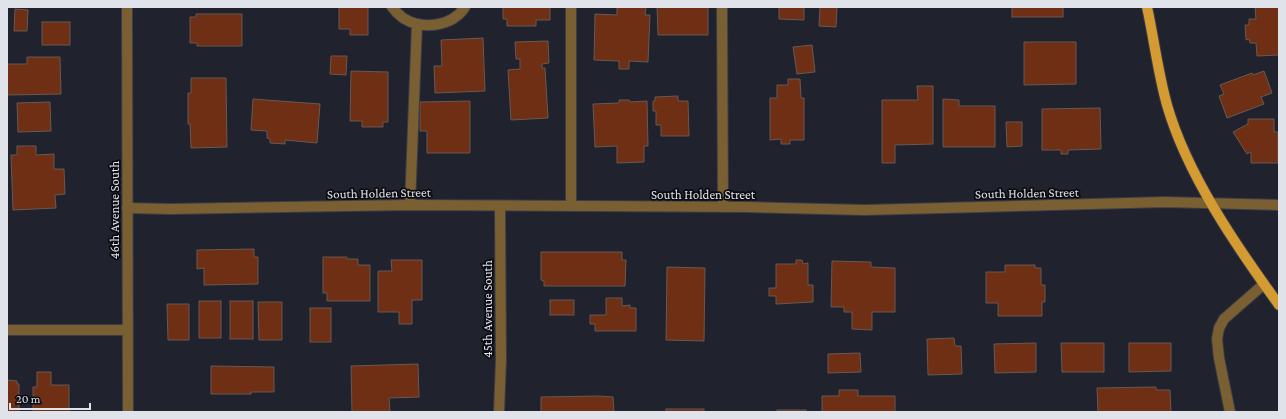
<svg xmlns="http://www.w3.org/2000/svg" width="1286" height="419" font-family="'Crimson Pro',serif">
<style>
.building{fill:#6e2f14;stroke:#685953}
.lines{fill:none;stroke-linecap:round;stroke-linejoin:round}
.minor-casing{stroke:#3b3d48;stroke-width:12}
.major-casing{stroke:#3b3d48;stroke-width:12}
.minor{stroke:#7a5f33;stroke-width:10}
.major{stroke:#d49b32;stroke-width:10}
.labels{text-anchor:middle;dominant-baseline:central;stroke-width:3.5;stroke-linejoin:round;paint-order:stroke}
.street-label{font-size:13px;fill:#e1e3eb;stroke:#0b0c11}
</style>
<rect width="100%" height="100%" fill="#20222d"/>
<g class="building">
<path d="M339 7H368V35H350V29H339Z"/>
<path d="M503 7H550V20H536V26H507V19H503Z"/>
<path d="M617 7H646L645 15H650L648 62 629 61V69H619V61L594 60 595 14 617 15Z"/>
<path d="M657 7H708V35H658Z"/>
<path d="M779 7H804V20L779 19Z"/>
<path d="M820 7H837L836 27 819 26Z"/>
<rect x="1012" y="7" width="51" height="10"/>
<path d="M1255 7H1279V55L1257 56 1256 43H1250L1249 39 1246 40 1245 25H1249V19H1256Z"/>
<path d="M15 9 28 10 27 31H14Z"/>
<path d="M196 14H242V46H197V43H190V17H196Z"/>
<rect x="42" y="22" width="28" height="23"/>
<path d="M483 38 485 91 435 93 434 66H442L441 40Z"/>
<path d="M548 41 549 63 542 64V68H545L548 118 511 120 508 70 520 69V59H516L515 42Z"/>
<path d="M1024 42H1076V84L1024 85Z"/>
<path d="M812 45 815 72 797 74 793 47Z"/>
<path d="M331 56H347L346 75 330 74Z"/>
<path d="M27 57H60L61 94 7 95V64H27Z"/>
<path d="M351 71 388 72V122H383V127H362V121H350Z"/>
<path d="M1264 71 1272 93 1261 97 1264 104 1227 118 1219 96 1224 94 1220 85 1252 73 1253 75Z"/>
<path d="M191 78H226L227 147 191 148 190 124H188V93H191Z"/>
<path d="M788 79H800L801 98H804V140H790V144H781V139L770 140V98H777V85H788Z"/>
<path d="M917 86H933V144L895 145V163H882V100H918Z"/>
<path d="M678 96V101H688L689 136H661V125H656V111H653V101H655V97Z"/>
<path d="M253 99 320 104 317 143 285 140V144L270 143V139L267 138V131L251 130Z"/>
<path d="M943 99 959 100V106H995V147H943Z"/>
<path d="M619 100H629L630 102 647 101 648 146H644V162L617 163V146L595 147 593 104 619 103Z"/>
<path d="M470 101V153H427V131H420V102Z"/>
<path d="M50 102 51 131 18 132 17 103Z"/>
<path d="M1100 108 1101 149 1068 150V154H1061V150H1042V109Z"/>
<path d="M1248 119H1274V132H1278V163H1251V152L1247 154 1233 132 1248 124Z"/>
<path d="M1006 122H1022V146L1007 147Z"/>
<path d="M17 146H36V155L54 154V169H64L65 194 55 195 56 208 13 210 11 155H17Z"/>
<path d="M254 249V257H258V284L204 285V268L197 269V250Z"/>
<path d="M541 252H622V260H626L625 286H544V281L541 280Z"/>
<path d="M323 257H347V259H358V265H370V301H327V293H323Z"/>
<path d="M391 260H422V300H412V324H399V312H378V271H392Z"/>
<path d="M796 260H802L803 264 808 263V285H813V302L776 304V296H769V288H776V264H796Z"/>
<path d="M832 261 871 262V267L895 268V312H872V330L852 329V312H844V307H831Z"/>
<path d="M1005 265H1035V268H1041V285H1045V302H1042V316H998V303H986V272H1005Z"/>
<path d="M667 267 705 268 704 341 666 340Z"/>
<path d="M606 298H622V306L630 305V308H636V331H595V324H590V315H606Z"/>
<rect x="550" y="300" width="24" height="15"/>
<rect x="199" y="301" width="22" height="37"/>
<rect x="230" y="301" width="23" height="38"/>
<path d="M258 302H282V340H259Z"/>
<path d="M167 304H189V340H168Z"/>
<rect x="310" y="308" width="21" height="34"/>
<path d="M954 338 955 346H961L962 374 928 375 927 339Z"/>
<path d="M1036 343V372L995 373 994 344Z"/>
<path d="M1061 343H1104V372H1062Z"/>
<path d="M1129 343H1171V371L1129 372Z"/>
<path d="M860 353 861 372 828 373V354Z"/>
<path d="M418 364 419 397 389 398 390 412H352L351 366Z"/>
<path d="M211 366 274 367V392H251V394H211Z"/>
<path d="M37 372H51V385H69V412H33V387H37Z"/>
<path d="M7 380 17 381V384H19V412H7Z"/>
<path d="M1156 387V390H1170L1171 412H1098L1097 388Z"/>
<path d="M839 390H858V396H895V412H822V396H839Z"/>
<path d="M599 396 613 397 614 412H541V397Z"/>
<rect x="666" y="409" width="38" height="3"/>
<rect x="777" y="410" width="29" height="2"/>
</g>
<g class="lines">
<defs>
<g id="minor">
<path d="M127 7 128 412"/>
<path d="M392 7C395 11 399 15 403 18 422 30 452 27 465 7"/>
<path d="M722 7 723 207"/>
<path d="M410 205 417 24"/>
<path d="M571 206V7"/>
<path d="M127 208 170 209 410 205 747 207 865 210 1165 202 1279 205"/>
<path d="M7 330H127"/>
<path d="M499 412 501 360 500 206"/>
<path d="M1230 412 1219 358 1217 339 1219 328 1224 319 1264 284"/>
</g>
<path id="major" d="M1147 7C1154 39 1158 73 1167 105 1187 175 1237 247 1279 305"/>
</defs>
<use href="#minor" class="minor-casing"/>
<use href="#major" class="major-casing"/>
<use href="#minor" class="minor"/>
<use href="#major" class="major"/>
</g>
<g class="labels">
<g class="street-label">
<text transform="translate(379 193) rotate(-1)">South Holden Street</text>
<text transform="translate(1027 193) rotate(-1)">South Holden Street</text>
<text x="703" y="194">South Holden Street</text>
<text transform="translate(114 210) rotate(-90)">46th Avenue South</text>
<text transform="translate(487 309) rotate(-90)">45th Avenue South</text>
</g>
</g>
<rect width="1286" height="419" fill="none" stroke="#e1e3eb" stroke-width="16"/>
<path d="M10 403v6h80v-6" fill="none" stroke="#e1e3eb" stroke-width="2"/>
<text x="16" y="403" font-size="12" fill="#e1e3eb" stroke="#0b0c11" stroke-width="3" paint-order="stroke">20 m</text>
</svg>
